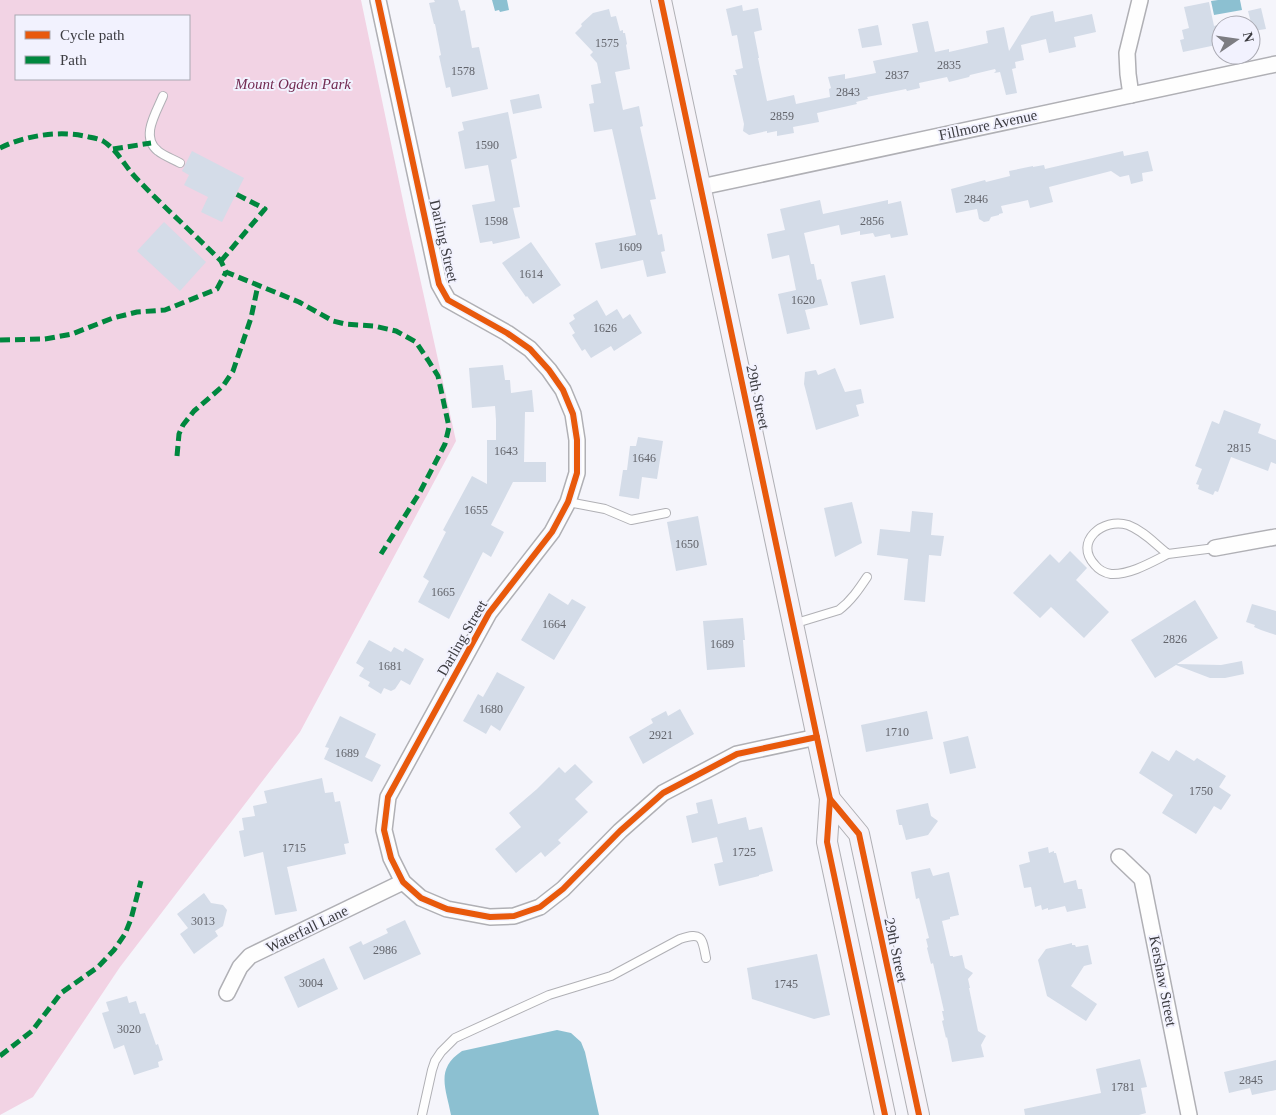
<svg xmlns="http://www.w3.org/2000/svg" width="1276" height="1115" font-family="Georgia,serif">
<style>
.green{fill:#f2d3e4;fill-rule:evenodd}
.water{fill:#8cc0d1}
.building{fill:#d4dce8}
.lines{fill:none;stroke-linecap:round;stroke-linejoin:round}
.lane-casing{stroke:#b0b0b5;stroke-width:10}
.street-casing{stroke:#b0b0b5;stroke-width:18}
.secondary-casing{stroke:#b0b0b5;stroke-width:22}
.lane{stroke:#fefefe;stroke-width:8}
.street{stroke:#fefefe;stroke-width:15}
.secondary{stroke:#f6f3f8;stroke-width:20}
.quiet{stroke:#00873e;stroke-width:5;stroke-dasharray:10 5;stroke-linecap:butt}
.cycleway-casing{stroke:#f2f2fe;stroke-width:9}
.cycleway{stroke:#e8590c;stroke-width:6}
.labels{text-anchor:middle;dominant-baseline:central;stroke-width:4;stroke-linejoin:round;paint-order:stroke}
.number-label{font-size:12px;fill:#62646b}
.park-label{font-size:15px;font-style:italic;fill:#722b52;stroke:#f2f2fe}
.street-label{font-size:15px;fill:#3c3c41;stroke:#f2f2fe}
</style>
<rect width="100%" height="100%" fill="#f5f5fb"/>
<path class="green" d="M0 0H361L406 215 456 441 300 732 120 967 33 1097 0 1115ZM16 16H189V79H16Z"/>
<g class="water">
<path d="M492 0H507L509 10 500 12 499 10 495 11Z"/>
<path d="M1218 0H1240L1242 10 1214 15 1211 1Z"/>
<path d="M557 1030 571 1033 581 1042 585 1052 599 1115H451C446 1088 435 1069 462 1051Z"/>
</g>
<g class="building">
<path d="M434 0H458L461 11 465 10 472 48 479 47 488 89 452 97 450 87 446 88 439 56 441 55 435 24H434L429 3 435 2Z"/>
<path d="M1209 2 1214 26 1221 24V43L1216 44V45L1183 52 1180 40 1184 39 1182 30 1189 28 1184 7Z"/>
<path d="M742 5 743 11 758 8 762 30 754 32 759 58H758L767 101 794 95 796 104 830 97 829 89 831 88 828 77 845 74V79L876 73 873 61 918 52 912 24 928 21 935 52 949 49V52L988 43 986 31 1004 27 1009 51 1031 16 1053 11 1055 22 1092 14 1096 32 1074 37 1076 47 1049 53 1046 39 1021 45 1024 60 1015 62 1016 68 1012 69 1017 93 1006 95 1000 72 994 73 996 71 995 69 970 75 969 77 949 82 947 77 919 83 920 88 907 91 906 89 867 97 868 99 856 102 857 104 817 113 819 122 793 127 794 133 777 136V131L767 133V131L749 135 743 131 744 124 733 75H737L735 70 743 68 737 35 732 36 726 9Z"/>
<path d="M1261 8 1266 29 1253 31 1248 11Z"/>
<path d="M609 9 611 17 616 16 620 31 623 30V33H625L627 44 626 45 630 69 615 72 623 110 639 106 643 126 640 127 656 199 650 200 658 235 662 234 665 251 661 252 666 273 647 277 643 260 601 269 595 243 636 235 612 129 594 132 589 104 594 103 591 85 601 83 597 63 590 55 593 52 575 33 582 26 581 24 593 13Z"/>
<path d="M878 25 882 45 862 48 858 29Z"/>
<path d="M539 94 542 108 513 114 510 100Z"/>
<path d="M508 112 517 158 511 160 520 207 513 208 520 238 493 244 492 241 480 243 472 205 495 201 488 165 465 169 458 132 464 130 462 122Z"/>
<path d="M192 151 244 178 222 222 201 212 208 197 184 185 189 175 182 171Z"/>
<path d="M1123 151 1124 156 1148 151 1153 171 1142 173 1143 181 1131 184 1129 175 1120 177 1111 171 1049 187 1053 202 1030 208 1028 200 1001 206 1003 213 999 214V215L991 217 989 221 984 222 979 219 977 209 956 213 951 189 985 180 986 182 1010 176 1009 171 1033 166V167L1044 165 1045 169Z"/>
<path d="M820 200 823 214 888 200V204L901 201 908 235 891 238 890 234 875 237 873 233 860 235V231L841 235 839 225 804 233 811 264H814L817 280 821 279 828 305 805 310 810 329 787 334 778 294 796 290 789 255 772 259 767 234 785 230 780 209Z"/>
<path d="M164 222 206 262 180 291 137 251Z"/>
<path d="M531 242 561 285 533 304 527 296 526 297 502 263Z"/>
<path d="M885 275 894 318 860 325 851 282Z"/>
<path d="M597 300 606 316 617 309 623 319 630 314 642 333 614 351 611 346 591 358 585 349 582 351 572 335 575 333 569 323 575 319 573 315Z"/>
<path d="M503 365 505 380H510L511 393 532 390 534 412H525L524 462H546V482H513L491 525 504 532 491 557 483 552 449 619 418 602 429 581 423 577 446 532 443 530 472 476 487 484V440H496V420L495 406 472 408 469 368Z"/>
<path d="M835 368 845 392 861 389 864 403 856 405 859 416 816 430 804 384 805 372 816 370 818 375Z"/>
<path d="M1224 410 1261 424 1258 433 1276 440V464L1271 462 1268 471 1231 457 1218 492 1215 491 1213 495 1198 489 1199 485 1196 484 1202 469 1195 466 1212 421 1219 424Z"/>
<path d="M638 437 663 441 657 479 642 477 639 499 619 496 623 470H627L630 446H636Z"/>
<path d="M852 502 862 543 835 557 824 508Z"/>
<path d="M912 511 933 513 931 535 944 536 941 556 929 555 925 602 904 600 908 559 877 555 880 529 910 532Z"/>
<path d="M698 516 707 565 676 571 667 522Z"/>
<path d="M1070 551 1087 568 1076 580 1109 612 1084 638 1051 607 1040 618 1013 593 1050 554 1059 563Z"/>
<path d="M549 593 568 605 572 599 586 607 554 660 521 640Z"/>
<path d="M1195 600 1218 638 1177 664 1221 665 1242 661 1244 674 1225 678H1210L1176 665 1155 678 1131 640Z"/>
<path d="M1252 604 1276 611V635L1261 630 1254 627 1255 625 1246 622Z"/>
<path d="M743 618 745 640H743L745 667 707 670 703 621Z"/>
<path d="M369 640 391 652 394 647 403 652 405 648 424 659 410 685 401 680 395 689 391 691 384 688 381 694 368 686 370 682 359 676 364 668 356 663Z"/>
<path d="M497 672 525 687 500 731 491 725 486 734 463 721 478 694 483 697Z"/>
<path d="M680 709 694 734 643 764 629 737 653 723 651 719 666 711 668 716Z"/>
<path d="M927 711 933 739 866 752 861 725Z"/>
<path d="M340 716 376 734 365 757 381 765 372 782 324 759 329 748 325 747Z"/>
<path d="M968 736 976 768 950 774 943 742Z"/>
<path d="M1176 750 1194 761 1197 758 1226 776 1219 787 1231 795 1221 810 1214 806 1196 834 1162 813 1173 795 1139 773 1152 751 1169 761Z"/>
<path d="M575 764 593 782 575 799 588 812 558 840 561 843 545 857 541 852 516 873 495 849 521 827 509 813 537 789 559 767 565 773Z"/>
<path d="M322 778 325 793 333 792 335 802 340 801 349 843 344 844 346 854 287 867 297 911 275 915 263 852 244 857 239 831 244 830 242 818 255 816 253 806 267 803 264 791Z"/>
<path d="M712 799 718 824 746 817 749 830 762 827 773 871 759 875V876L719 886 714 864 723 862 717 837 692 843 686 816 698 813 696 803Z"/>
<path d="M928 803 931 816 938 821 928 835 906 840 902 825H899L896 810Z"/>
<path d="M1048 847 1049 853 1054 851V853H1056L1064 883 1076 880 1078 889H1082L1086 908 1067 912 1065 906 1048 910V908L1042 910 1041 905 1035 907 1031 887 1024 888 1019 865 1030 862 1028 852Z"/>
<path d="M930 868 933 876 949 872 959 915 950 917V919L942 921 950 956H953V957L962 955 965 968 973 973 968 979 970 988H969L978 1031 986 1036 981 1045 984 1057 952 1062 947 1037 946 1038 942 1021 944 1020 942 1011H944L933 963 931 964 927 948 928 947 926 939 929 938 919 898 916 899 911 872Z"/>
<path d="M204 893 211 903 223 905 227 910 223 926 215 931 218 936 194 954 180 934 188 928 177 914Z"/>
<path d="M405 920 421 954 364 980 349 947 361 941 363 945 388 933 386 929Z"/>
<path d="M1072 943V945H1075L1076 947 1088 945 1092 964 1084 966 1071 986 1097 1004 1086 1021 1047 996 1038 960 1046 949Z"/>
<path d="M817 954 830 1015 814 1019 752 999 747 968Z"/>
<path d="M324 958 338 989 298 1008 284 977Z"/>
<path d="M127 996 129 1003 136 1001 140 1014 145 1013 156 1045 158 1044 163 1060 158 1062 159 1067 134 1075 124 1045 114 1049 102 1013 109 1011 106 1002Z"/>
<path d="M1140 1059 1147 1087 1141 1088 1146 1113 1139 1115H1025L1024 1109 1101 1093 1096 1069Z"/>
<path d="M1276 1060V1090L1252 1095 1250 1088 1229 1093 1224 1072Z"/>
</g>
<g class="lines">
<defs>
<g id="lane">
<path d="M163 96C156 113 140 137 158 151 164 156 173 159 180 163"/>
<path d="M568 502 605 509 631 520 666 513"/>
<path d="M1168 554C1152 562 1130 575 1111 574 1105 573 1099 570 1095 565 1073 542 1103 517 1128 525 1144 531 1155 544 1168 554L1215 548"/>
<path d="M793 624 839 610C851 601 859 589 867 577"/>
<path d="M422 1115 432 1070 435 1061 441 1052 455 1038 549 995 611 976 680 939C702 932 702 937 706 958"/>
</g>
<g id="street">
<path d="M378 0 439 284 448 300 507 333 530 349 549 370 563 390 573 414 577 440V473L568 502 552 532 489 613 388 797 384 830 391 858 403 882 421 898 447 909 490 917 514 916 540 907 563 889 620 831 663 793 737 754 817 737"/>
<path d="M1131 95 1128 74 1127 53 1140 0"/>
<path d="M701 187 1276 64"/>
<path d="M1215 548 1276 537"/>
<path d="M1119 857 1142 879 1189 1115"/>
<path d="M227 993 240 967 250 956 403 882"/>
</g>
<g id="secondary">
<path d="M661 0 830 799 827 842 885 1115"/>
<path d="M830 799 859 834 919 1115"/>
</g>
</defs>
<use href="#lane" class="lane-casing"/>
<use href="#street" class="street-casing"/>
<use href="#secondary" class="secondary-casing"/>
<use href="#lane" class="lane"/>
<use href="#street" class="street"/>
<use href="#secondary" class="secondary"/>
<g class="quiet">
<path d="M0 148C26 135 61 130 89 137 94 138 99 139 103 141 119 151 126 169 139 181 165 208 194 234 221 261L226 272 299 302 333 321 345 324 374 326 396 331 416 342 428 360 438 376 449 427 445 444 420 492 381 554"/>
<path d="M113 149 151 143"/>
<path d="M221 261 265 209 236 194"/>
<path d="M0 340 45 339 72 334 113 318 137 312 165 310 217 289 226 272"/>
<path d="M177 456 179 434 183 425 194 411 223 386 233 371 251 318 258 285"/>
<path d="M0 1056 32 1031 61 993 98 967 114 950 125 934 131 919 141 881"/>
</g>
<defs>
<g id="cycleway">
<path d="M378 0 439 284 448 300 507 333 530 349 549 370 563 390 573 414 577 440V473L568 502 552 532 489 613 388 797 384 830 391 858 403 882 421 898 447 909 490 917 514 916 540 907 563 889 620 831 663 793 737 754 817 737"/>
<path d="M661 0 830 799 827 842 885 1115"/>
<path d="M830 799 859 834 919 1115"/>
</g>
</defs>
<use href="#cycleway" class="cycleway-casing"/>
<use href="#cycleway" class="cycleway"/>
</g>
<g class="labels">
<g class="number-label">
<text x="607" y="43">1575</text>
<text x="949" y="65">2835</text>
<text x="463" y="71">1578</text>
<text x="897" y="75">2837</text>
<text x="848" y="92">2843</text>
<text x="782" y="116">2859</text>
<text x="487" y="145">1590</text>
<text x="976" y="199">2846</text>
<text x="496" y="221">1598</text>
<text x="872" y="221">2856</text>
<text x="630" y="247">1609</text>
<text x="531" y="274">1614</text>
<text x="803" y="300">1620</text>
<text x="605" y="328">1626</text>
<text x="1239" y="448">2815</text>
<text x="506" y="451">1643</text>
<text x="644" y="458">1646</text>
<text x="476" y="510">1655</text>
<text x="687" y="544">1650</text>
<text x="443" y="592">1665</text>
<text x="554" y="624">1664</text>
<text x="1175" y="639">2826</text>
<text x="722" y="644">1689</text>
<text x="390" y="666">1681</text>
<text x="491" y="709">1680</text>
<text x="897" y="732">1710</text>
<text x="661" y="735">2921</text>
<text x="347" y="753">1689</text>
<text x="1201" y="791">1750</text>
<text x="294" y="848">1715</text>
<text x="744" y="852">1725</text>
<text x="203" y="921">3013</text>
<text x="385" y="950">2986</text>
<text x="311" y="983">3004</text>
<text x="786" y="984">1745</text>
<text x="129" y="1029">3020</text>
<text x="1251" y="1080">2845</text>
<text x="1123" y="1087">1781</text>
</g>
<g class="park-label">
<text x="293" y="84">Mount Ogden Park</text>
</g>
<g class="street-label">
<text transform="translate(988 125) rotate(-12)">Fillmore Avenue</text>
<text transform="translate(444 241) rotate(77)">Darling Street</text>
<text transform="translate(758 397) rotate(78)">29th Street</text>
<text transform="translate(462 638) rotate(-60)">Darling Street</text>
<text transform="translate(307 929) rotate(-26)">Waterfall Lane</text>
<text transform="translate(896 950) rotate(78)">29th Street</text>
<text transform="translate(1163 981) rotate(79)">Kershaw Street</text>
</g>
</g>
<rect x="15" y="15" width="175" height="65" fill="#f2f2fe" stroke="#a9a9b2"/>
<rect x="25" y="31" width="25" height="8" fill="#e8590c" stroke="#a9a9b2"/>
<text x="60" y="40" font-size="15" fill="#3c3c41">Cycle path</text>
<rect x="25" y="56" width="25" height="8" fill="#00873e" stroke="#a9a9b2"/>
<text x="60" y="65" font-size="15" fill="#3c3c41">Path</text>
<g transform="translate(1236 40) rotate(77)"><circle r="24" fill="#f2f2fe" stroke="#a9a9b2"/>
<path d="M0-4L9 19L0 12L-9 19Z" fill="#7d7d82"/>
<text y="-8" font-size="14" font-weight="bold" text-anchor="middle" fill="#3c3c41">N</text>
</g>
</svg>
